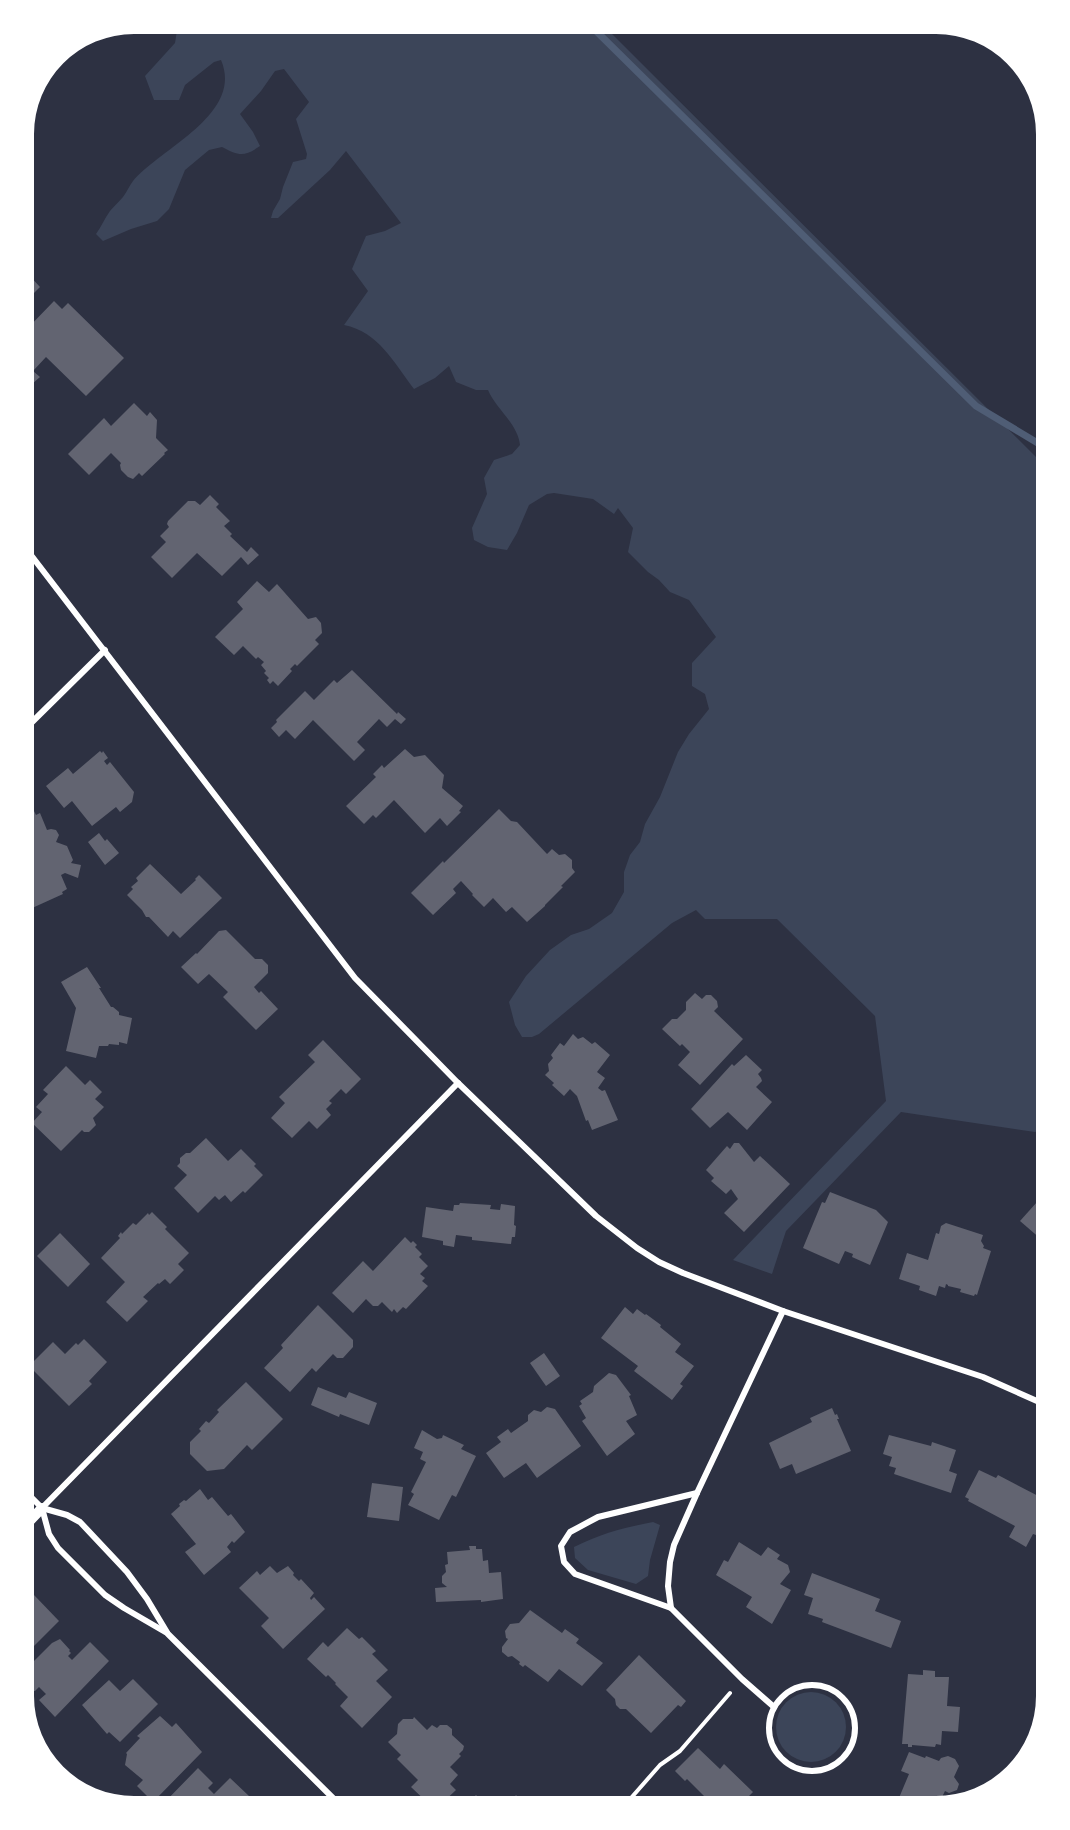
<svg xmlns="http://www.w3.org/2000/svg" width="1070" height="1830" font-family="Spectral,serif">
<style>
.green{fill:#3c4559}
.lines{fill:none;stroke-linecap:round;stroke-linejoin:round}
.stream{stroke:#4f5d75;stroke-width:7}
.building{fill:#626471}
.path{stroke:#fff;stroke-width:4}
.minor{stroke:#fff;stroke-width:6}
.tertiary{stroke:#fff;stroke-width:10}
</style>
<rect width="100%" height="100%" fill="#2d3142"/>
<g class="green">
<path d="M178 24H602L1046 467V1127L1035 1132 901 1112 786 1231 772 1274 733 1260 886 1101 875 1016 777 919H705L696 910 672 923 539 1034 532 1037H522L515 1025 509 1002 526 976 550 950 571 935 589 929 612 913 624 892V872L630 855 640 842 645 824 660 797 678 752 689 734 709 709 705 694 692 686V663L716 637 689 600 670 592 659 580 648 572 628 552 633 528 618 508 614 514 593 499 554 493 547 494 529 505 517 533 507 550 488 547 474 540 472 528 487 494 484 478 494 460 512 454 520 445C518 424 496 409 488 390H476L456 382 449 366 435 378 414 389C394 363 379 332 344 325L368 291 352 269 366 236 385 231 401 223 346 151 330 170 278 218H271L273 211 280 199 283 187 293 162 306 159 307 154 296 119 309 102 284 69 275 71 261 91 240 114 253 132 260 146C244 157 239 156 222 147L209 150 185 170 169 209 157 221 131 229 103 241 96 234C101 227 105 218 110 211 114 206 119 202 123 197 127 192 129 186 133 181 161 148 244 114 221 60L214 62 185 85 179 100H154L145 76 175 43Z"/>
<path d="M653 1522 660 1525 650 1560 648 1576 636 1584 588 1570 575 1558 574 1547C602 1533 623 1528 653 1522Z"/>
<circle cx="811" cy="1727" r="35"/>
</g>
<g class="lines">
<path class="stream" d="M589 24 976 406 1046 448"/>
</g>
<g class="building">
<path d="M24 254 29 259V271L27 273 40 287 24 303Z"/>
<path d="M54 301 62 309 68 303 124 358 86 396 46 357 33 371 40 377 24 391V332Z"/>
<path d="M134 403 147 416 150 412 157 420 156 438 168 450 164 453 165 454 142 476 139 473 133 479 128 477 121 470 120 465 121 463 111 453 89 475 68 454 104 418 111 426Z"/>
<path d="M210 495 219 504 216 507 230 521 224 526 232 534 230 536 247 552 251 547 259 555 248 565 241 557 222 576 197 553 172 578 151 557 166 542 160 536 169 527 167 524 168 521 188 501H195L200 505Z"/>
<path d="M257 581 269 592 277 584 308 619 316 617 321 623 322 633 315 640 319 644 297 666 295 664 290 669 292 671 278 686 273 681 270 684 267 680 269 678 264 673 266 671 261 665 264 662 258 657 256 659 243 646 234 655 215 637 243 609 237 602Z"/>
<path d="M352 670 397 714 398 712 406 719 401 724 395 719 387 727 379 719 357 742 365 750 354 761 313 720 295 739 286 730 279 737 271 728 277 722 276 720 305 691 314 700 334 680 337 683Z"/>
<path d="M405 749 414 757 425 755 444 775 442 788 463 806 459 811 461 812 447 826 440 818 425 833 394 800 376 818 373 815 364 824 346 806 376 777 373 774 382 765 384 768Z"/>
<path d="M100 751 102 753 103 751 108 758 104 761 107 765 110 762 134 792 132 802 120 812 116 807 92 826 72 801 64 808 46 786 68 768 73 774Z"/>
<path d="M499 809 511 821 517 822 547 854 552 849 559 855 565 854 572 860V868L575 872 561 886 563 887 545 905V906L527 922 512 907 506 912 493 898 484 907 472 895 473 894 461 881 453 889 456 893 433 915 411 893 443 861 444 863Z"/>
<path d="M24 811 29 813 34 811 36 815 40 813 47 830 51 829 56 830 59 835 56 842 67 846 73 860 71 863 81 865 78 878 65 873 61 875 67 889 62 892 63 894 30 909 24 895Z"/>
<path d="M99 833 105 841 107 839 119 853 105 865 88 842Z"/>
<path d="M150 864 181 894 196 880 195 879 199 875 222 898 180 938 173 931 168 937 149 917H146L142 910 127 895 133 889 131 887 138 881 136 878Z"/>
<path d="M226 930 255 959H262L268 965V973L254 987 259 993 261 991 278 1009 256 1030 223 997 228 992 209 974 198 984 181 967 196 953 197 954 219 931Z"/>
<path d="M87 967 101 988H99L111 1007H113L119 1012V1015L132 1018 127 1044 119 1042V1045L109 1044 108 1046H99L96 1058 66 1051 76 1008 61 982Z"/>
<path d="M695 993 702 999 706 995H711L717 1001 718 1007 714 1011 743 1039 700 1085 678 1065 690 1052 682 1044 680 1046 662 1029 672 1019H677L686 1010V1002Z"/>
<path d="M573 1034 578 1039 583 1037 592 1044 595 1042 610 1055 597 1072 605 1078 598 1088 602 1091 605 1090 618 1120 592 1130 588 1120 586 1121 577 1096 570 1089 564 1096 552 1085 554 1083 545 1075 549 1071 548 1064 553 1058 551 1055 560 1043 564 1046Z"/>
<path d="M323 1040 361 1079 346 1094 341 1089 329 1101 332 1103 326 1109 331 1115 317 1129 309 1121 292 1138 271 1118 285 1103 279 1097 315 1062 308 1055Z"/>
<path d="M746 1055 762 1070 758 1074 761 1078 762 1081 756 1087 772 1102 747 1130 728 1112 710 1128 691 1109 732 1064 734 1066Z"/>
<path d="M66 1066 85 1085 90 1080 102 1092 95 1099 104 1107 93 1118 96 1125 89 1132H84L82 1130 61 1151 32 1123 42 1112 36 1107 48 1094 43 1090Z"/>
<path d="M206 1138 228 1161 241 1149 256 1164 254 1166 263 1175 245 1193 243 1191 231 1202 225 1195 219 1200 215 1196 198 1213 174 1188 187 1175 177 1166 180 1163V1158L186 1153H190Z"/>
<path d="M734 1143H739L754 1162 760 1156 790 1184 744 1232 724 1213 738 1199 731 1189 726 1194 711 1181 714 1178 706 1170 727 1146 730 1149Z"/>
<path d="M830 1192 876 1210 888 1222 870 1265 852 1257 853 1254 845 1251 839 1264 803 1248 822 1202 825 1203Z"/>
<path d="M1046 1192V1235L1042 1240 1020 1221Z"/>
<path d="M460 1203 491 1205 490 1209 500 1210 501 1204 515 1206 514 1225 516 1226 515 1237H512L511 1244 472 1240V1237L456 1235 454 1247 443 1245V1241L422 1237 426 1207 453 1211 454 1205H459Z"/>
<path d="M152 1212 167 1227 165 1229 189 1253 178 1264 184 1270 170 1284 165 1279 159 1284 158 1283 143 1297 148 1301 127 1322 106 1302 125 1282 101 1258 120 1238 118 1236 121 1232 122 1234 133 1223 136 1225 148 1213 149 1215Z"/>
<path d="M946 1223 983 1235 981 1241 984 1246 983 1248 991 1251 977 1295 975 1294 974 1296 960 1292 961 1289 948 1286V1285L946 1284 945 1288 939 1286 936 1296 919 1290 920 1286 899 1279 907 1253 928 1260 936 1233 939 1234 941 1226Z"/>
<path d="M60 1233 90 1264 68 1287 37 1256Z"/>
<path d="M405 1237 411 1243 413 1241 417 1245 415 1247 422 1254 419 1257 428 1266 420 1274 425 1278 422 1281 428 1286 406 1309 403 1307 397 1313 394 1309 392 1312 382 1302 378 1306H373L366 1299 353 1313 332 1293 363 1261 373 1271Z"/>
<path d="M318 1305 353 1340V1347L343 1358H337L333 1354 316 1372 312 1368 290 1392 264 1368 283 1348 281 1345Z"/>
<path d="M625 1307 633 1314 637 1309 645 1315 646 1314 661 1325 660 1327 681 1344 675 1352 694 1366 680 1384 683 1386 672 1400 634 1371 638 1366 601 1338Z"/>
<path d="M84 1339 107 1362 89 1381 92 1384 69 1406 29 1366 53 1342 65 1354 76 1343 78 1345Z"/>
<path d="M544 1353 560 1376 546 1386 530 1363Z"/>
<path d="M609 1373 616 1375 631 1395 629 1396 637 1415 626 1421 635 1434 607 1456 582 1421 586 1418 579 1406 582 1404 580 1401 593 1392 594 1386Z"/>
<path d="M246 1382 283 1419 252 1450 247 1445 224 1469 207 1471 190 1454V1442L201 1431 199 1429 206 1421 209 1423 219 1412 217 1410Z"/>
<path d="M318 1387 346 1398 349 1392 377 1403 369 1425 340 1414 339 1417 311 1405Z"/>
<path d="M547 1407 555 1409 581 1446 537 1478 526 1463 504 1478 486 1453 501 1442 497 1437 508 1429 511 1433 528 1421V1415L534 1410 541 1412Z"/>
<path d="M832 1408 835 1415 837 1414 839 1419H837L851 1451 796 1474 792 1464 780 1469 769 1443 812 1422 810 1418Z"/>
<path d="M422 1430 437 1439 442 1438 443 1435 464 1445 461 1449 476 1456 456 1497 452 1495 439 1520 408 1505 414 1494 411 1492 426 1462 420 1459 423 1452 414 1448Z"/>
<path d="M889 1435 931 1446 932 1442 956 1450 949 1471 957 1474 951 1493 894 1474 896 1468 889 1466 892 1457 883 1454Z"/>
<path d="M979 1470 996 1478 998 1475 1044 1499 1042 1504 1046 1506V1522L1043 1527H1041L1036 1535 1033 1534 1026 1547 1009 1537 1015 1526 968 1501 969 1499 965 1497Z"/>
<path d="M372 1483 403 1487 399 1521 367 1517Z"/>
<path d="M200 1489 208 1500 212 1497 228 1516 231 1514 245 1532 234 1543 232 1541 227 1547 231 1552 204 1575 185 1552 196 1544 171 1514 180 1506 179 1504 184 1500 186 1501Z"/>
<path d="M739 1542 761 1556 768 1547 780 1555 777 1559 788 1565 790 1572 780 1584 791 1590 772 1624 746 1607 752 1597 716 1575 724 1560 728 1562Z"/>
<path d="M1046 1544V1570L1041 1566V1559L1043 1557 1038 1552Z"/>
<path d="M469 1546H476V1549H482L483 1561 488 1560 489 1573 501 1572 503 1599 481 1602V1600L436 1602 435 1588 447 1587 442 1583V1576L446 1572 445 1565 448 1564 447 1552 470 1550Z"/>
<path d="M270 1566 277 1573 288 1566 294 1573 293 1575 299 1581 301 1579 314 1593 310 1598 311 1600 314 1597 325 1609 283 1649 261 1626 269 1618 239 1588 257 1571 260 1575Z"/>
<path d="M812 1573 880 1599 875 1611 901 1621 891 1648 822 1622 823 1619 808 1614 813 1598 804 1595Z"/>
<path d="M34 1595 59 1621 24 1656V1605Z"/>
<path d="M530 1610 562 1633 565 1629 579 1639 576 1643 603 1663 582 1686 559 1669 548 1682 525 1665 523 1667 519 1664 520 1662 512 1656 508 1657 502 1652V1647L508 1639 506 1638 505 1631 510 1624 519 1623Z"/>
<path d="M347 1628 359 1639 362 1637 376 1651 372 1654 388 1670 376 1681 392 1697 362 1728 340 1706 348 1697 335 1684 336 1683 328 1675 326 1677 307 1659 323 1642 328 1647Z"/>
<path d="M60 1639 70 1650 69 1651 71 1653 68 1656 72 1660 90 1642 109 1661 55 1717 39 1700 46 1694 39 1687 35 1691H31L25 1685 27 1679 24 1676V1671L52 1643Z"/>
<path d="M639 1655 686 1701 681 1707 678 1705 651 1733 626 1709H620L616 1705 615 1699 606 1690Z"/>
<path d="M923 1670 935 1671V1677H949L947 1706 960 1707 958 1732 942 1731 941 1745 936 1744 935 1747 912 1745V1747H908V1744H902L908 1674 923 1675Z"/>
<path d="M133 1679 158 1704 120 1742 109 1732 107 1734 82 1705 109 1680 120 1691Z"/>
<path d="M160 1716 172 1727 176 1723 202 1752 153 1802 137 1786 143 1780 125 1765 127 1754 126 1753 140 1738 137 1736Z"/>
<path d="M414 1717 427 1730 432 1725 437 1728 440 1725H447L452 1729V1735L464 1746 463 1750 459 1754 461 1756 450 1767 458 1775 450 1784 456 1790 439 1806H431L411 1787 418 1780 397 1759 401 1755 388 1742 397 1734 398 1724 403 1719H413Z"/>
<path d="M698 1748 720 1769 724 1764 753 1792 739 1806H714L687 1779 685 1781 675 1771Z"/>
<path d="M909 1752 925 1758 926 1756 939 1761 941 1758 948 1756 955 1759 959 1766 954 1777 959 1784 957 1790 949 1793 945 1791 938 1805H896L909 1774 901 1771Z"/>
<path d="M198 1768 213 1783 208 1788 214 1794 230 1778 249 1796 240 1806H161Z"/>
<path d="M476 1795 485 1804 492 1797 496 1800 511 1801 516 1795 526 1806H464Z"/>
</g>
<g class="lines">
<path class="path" d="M624 1806 660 1765 680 1751 730 1693"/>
<g class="minor">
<path d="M24 546 355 978 458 1083 596 1216 637 1248 659 1262 683 1273 783 1311 983 1377 1046 1405"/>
<path d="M24 730 105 650"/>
<path d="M24 1490 42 1508 67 1515 80 1522 127 1572 147 1599 168 1634 341 1806"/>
<path d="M42 1508 458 1083"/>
<path d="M42 1508 49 1534 58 1548 105 1595 124 1608 167 1633"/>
<path d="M671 1608 575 1574 564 1562 561 1546 570 1532 598 1517 697 1493"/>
<circle cx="812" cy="1728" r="43"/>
<path d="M774 1707 742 1679 671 1608 668 1586 670 1562 674 1545 697 1493 783 1311"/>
</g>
<path class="tertiary" d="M24 1527 42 1508"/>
</g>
<path d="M0 0H1070V1830H0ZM134 34H936A100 100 0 0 1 1036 134V1696A100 100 0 0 1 936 1796H134A100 100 0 0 1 34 1696V134A100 100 0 0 1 134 34Z" fill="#fff" fill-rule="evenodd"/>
</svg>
